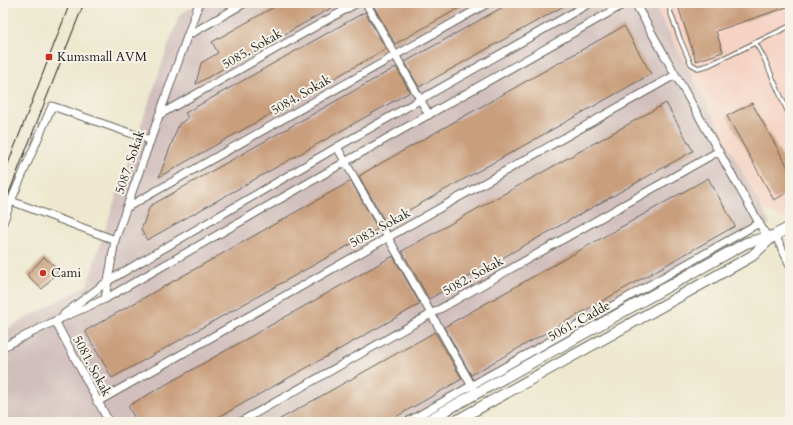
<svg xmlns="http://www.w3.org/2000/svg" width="793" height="425" font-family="Cardo,serif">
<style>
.built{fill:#f5d2c3}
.industrial{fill:#d1bfbd}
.building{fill:#c99e7c}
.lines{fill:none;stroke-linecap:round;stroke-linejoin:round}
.lane-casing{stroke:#65635a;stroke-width:5.5}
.street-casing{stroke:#65635a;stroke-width:9}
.secondary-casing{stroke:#65635a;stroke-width:12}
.lane{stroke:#fff;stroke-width:3.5}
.street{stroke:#fff;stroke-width:7}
.secondary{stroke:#fff;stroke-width:10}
.tram{stroke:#1c1c1c;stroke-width:1}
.poi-dot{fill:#c8321e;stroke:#f7f3e8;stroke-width:1.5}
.labels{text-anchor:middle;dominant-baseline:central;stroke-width:4;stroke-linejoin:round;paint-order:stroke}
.street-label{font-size:13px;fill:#1c1c1c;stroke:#f7f3e8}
.poi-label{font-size:13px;fill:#1c1c1c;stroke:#f7f3e8;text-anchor:start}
</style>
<rect width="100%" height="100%" fill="#f7f3e8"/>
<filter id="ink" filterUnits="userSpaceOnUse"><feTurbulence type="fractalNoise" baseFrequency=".025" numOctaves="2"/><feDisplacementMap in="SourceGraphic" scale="8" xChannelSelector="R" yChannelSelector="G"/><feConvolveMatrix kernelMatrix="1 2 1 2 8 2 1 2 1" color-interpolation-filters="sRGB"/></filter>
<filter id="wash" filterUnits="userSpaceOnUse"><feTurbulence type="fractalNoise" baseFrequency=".012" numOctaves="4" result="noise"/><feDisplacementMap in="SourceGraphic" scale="16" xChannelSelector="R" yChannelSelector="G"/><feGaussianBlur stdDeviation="0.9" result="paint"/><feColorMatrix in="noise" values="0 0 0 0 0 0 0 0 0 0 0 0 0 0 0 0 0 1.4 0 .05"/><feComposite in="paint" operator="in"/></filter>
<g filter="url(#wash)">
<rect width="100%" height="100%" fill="#ede8ce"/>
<path class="built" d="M658 3H790V215L784 219 763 210 656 9Z"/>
<path class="industrial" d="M200 3H653L770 224 422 422H3V331L87 285 106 226 179 15Z"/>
<g id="blocks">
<g class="building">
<path d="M281 3H340L196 84 201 63 218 53 212 42Z"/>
<path d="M380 3H468L395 44 374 7Z"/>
<path d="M510 3H569L419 87 405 62Z"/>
<path d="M677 3H790V6L716 31 723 52 696 61Z"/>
<path d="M365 12 386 49 159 177 179 124 188 118 185 113Z"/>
<path d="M624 26 651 74 386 223 359 176 362 175V174Z"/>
<path d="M396 67 410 92 147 240 141 230 150 206Z"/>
<path d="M666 103 693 151 429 299 402 251Z"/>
<path d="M752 103 790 171V191L774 200 727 116Z"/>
<path d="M708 178 735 226 471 375 444 327Z"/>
<path d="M351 181 378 229 112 378 85 331Z"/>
<path d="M393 256 420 304 210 422H137L128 406Z"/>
<path d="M44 257 59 270 42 289 27 275Z"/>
<path d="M435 332 462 379 387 422H275Z"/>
</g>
</g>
</g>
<g filter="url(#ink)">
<use href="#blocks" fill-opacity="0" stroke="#65635a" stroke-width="1"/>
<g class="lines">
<defs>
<g id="lane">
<path d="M671 3 670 11 680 39 691 64 698 68 709 65 790 26"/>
<path d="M755 42 764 58 790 117"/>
</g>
<g id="street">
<path d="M366 3 429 115"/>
<path d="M635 3 767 237"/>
<path d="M187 36 245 3"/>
<path d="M159 115 357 3"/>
<path d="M337 147 473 388"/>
<path d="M11 201 115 240"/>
<path d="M126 208 488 3"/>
<path d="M3 223 11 201 52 106 150 140"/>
<path d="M775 235 790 265"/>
<path d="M105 299 115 240 199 3"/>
<path d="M64 314 108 281 337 147 590 3"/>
<path d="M55 321 109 422"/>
<path d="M3 347 55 321 105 299 345 162 626 3"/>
<path d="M97 402 675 75"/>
<path d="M240 422 719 151"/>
<path d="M407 422 759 223"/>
</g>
<g id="secondary">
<path d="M425 422 746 243 775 235 790 227"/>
<path d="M454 422 752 256 773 236"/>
</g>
</defs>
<use href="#lane" class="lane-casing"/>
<use href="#street" class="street-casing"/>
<use href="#secondary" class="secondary-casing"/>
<use href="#lane" class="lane"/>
<use href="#street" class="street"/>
<use href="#secondary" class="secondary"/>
<g class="tram">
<path d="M3 177 70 3"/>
<path d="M3 208 84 3"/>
</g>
</g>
</g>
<g class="poi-dot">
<rect x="45" y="53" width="8" height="8" rx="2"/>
<circle cx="43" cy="273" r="4"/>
</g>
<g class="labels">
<g class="street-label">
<text transform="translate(252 49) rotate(-30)">5085. Sokak</text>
<text transform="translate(301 95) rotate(-30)">5084. Sokak</text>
<text transform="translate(130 162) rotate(-71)">5087. Sokak</text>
<text transform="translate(380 228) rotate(-29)">5083. Sokak</text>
<text transform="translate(473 276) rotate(-29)">5082. Sokak</text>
<text transform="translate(579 321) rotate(-29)">5061. Cadde</text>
<text transform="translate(92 366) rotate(62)">5081. Sokak</text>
</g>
<g class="poi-label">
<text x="57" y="57">Kumsmall AVM</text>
<text x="51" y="273">Cami</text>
</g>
</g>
<rect width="793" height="425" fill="none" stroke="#f7f3e8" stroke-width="16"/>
</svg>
